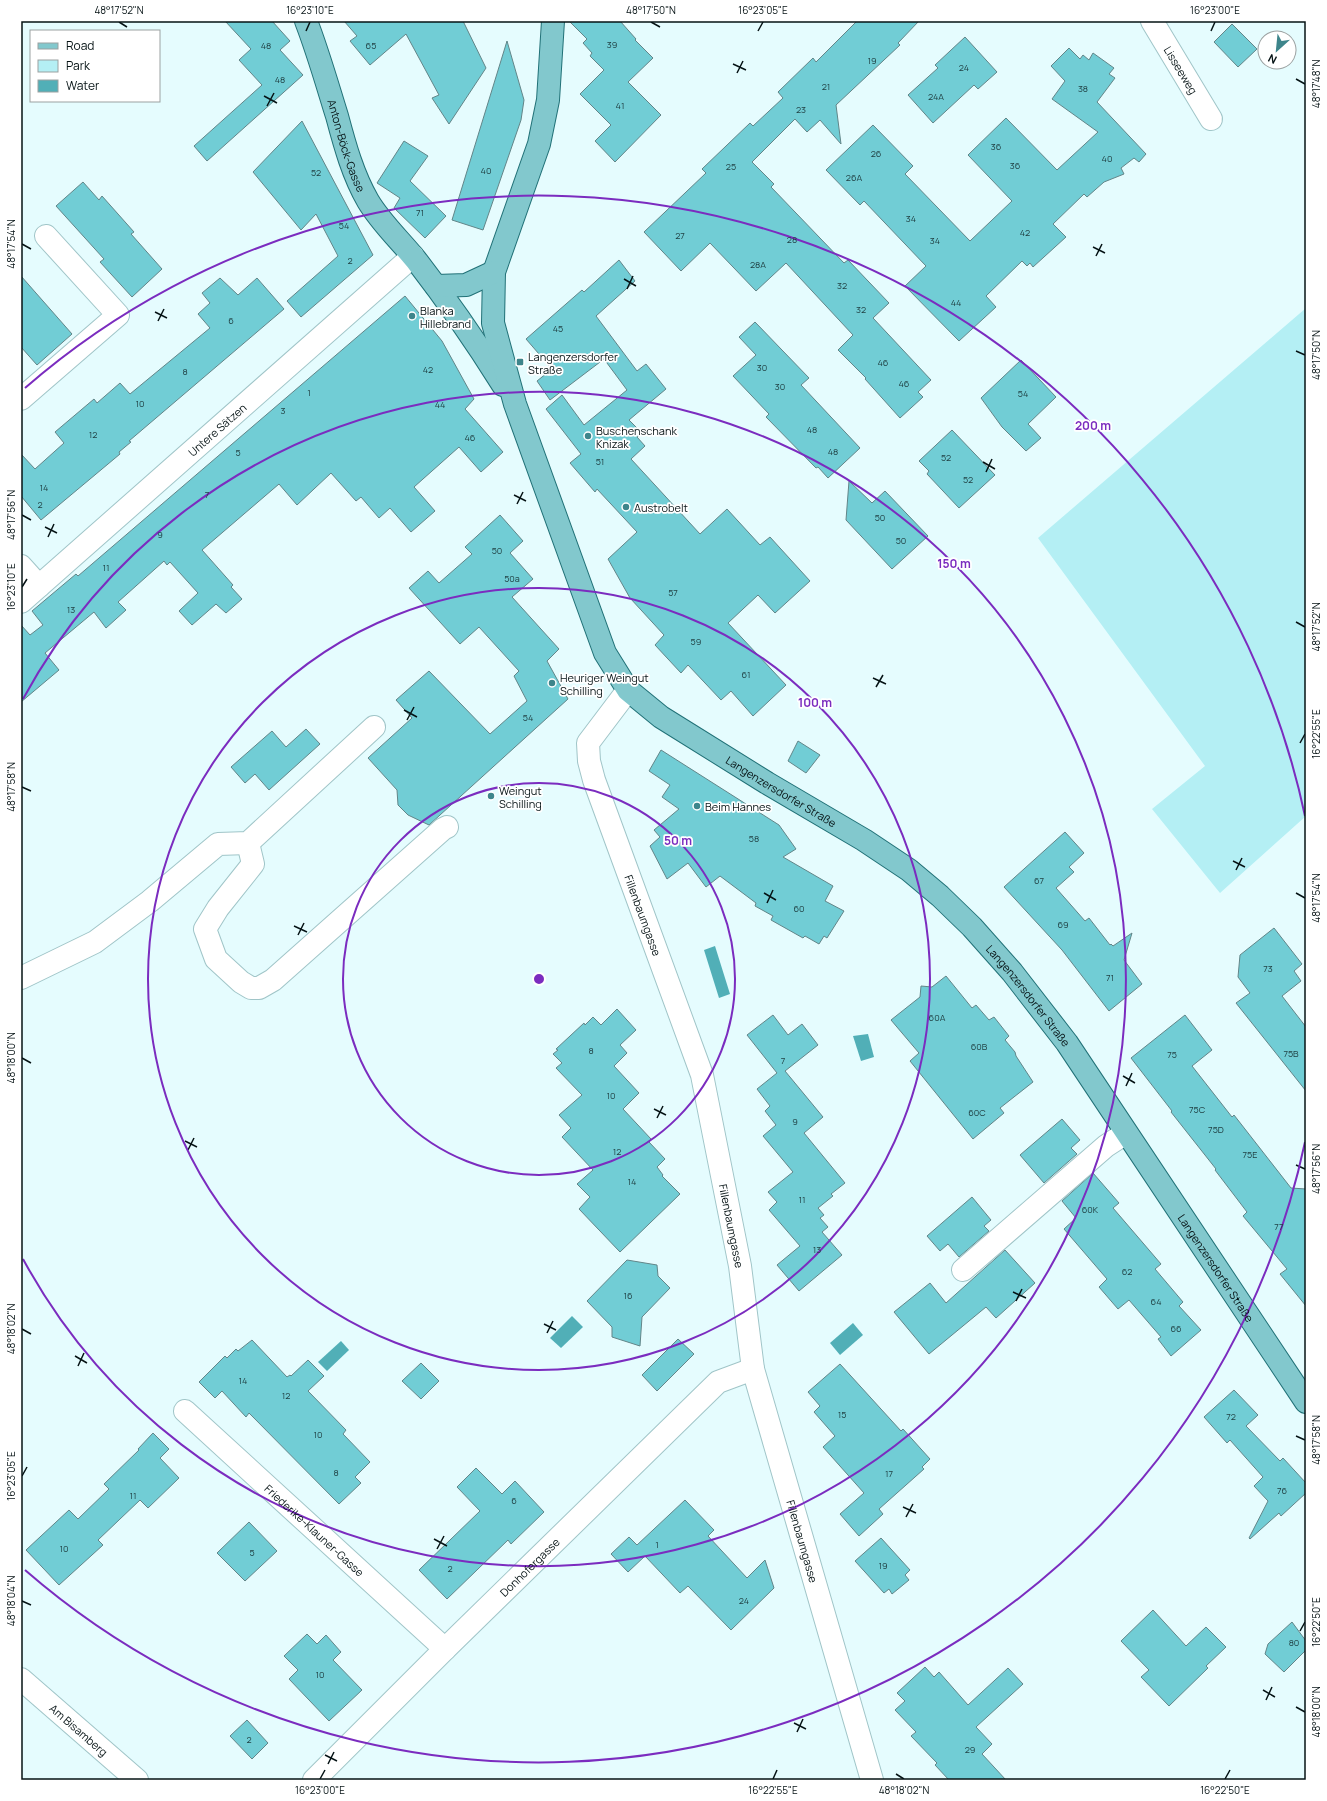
<svg xmlns="http://www.w3.org/2000/svg" width="1327" height="1801" font-family="Manrope,sans-serif">
<style>
.green{fill:#b4eff4}
.water{fill:#51afb7}
.building{fill:#71cdd5;stroke:#628588}
.lines{fill:none;stroke-linecap:round;stroke-linejoin:round}
.minor-casing{stroke:#a0c5c8;stroke-width:24}
.major-casing{stroke:#217177;stroke-width:24}
.minor{stroke:#fff;stroke-width:22}
.major{stroke:#82c8cd;stroke-width:22}
.ticks{fill:none;stroke:#061315;stroke-width:1.5}
.ring{fill:none;stroke:#7b2cbf;stroke-width:2}
.poi-dot{fill:#3d858b;stroke:#fff;stroke-width:1.5}
.labels{text-anchor:middle;dominant-baseline:central;stroke-width:3.5;stroke-linejoin:round;paint-order:stroke}
.number-label{font-size:9px;fill:#214245}
.street-label{font-size:11px;fill:#061315;stroke:#fff}
.poi-label{font-size:11px;fill:#061315;stroke:#fff;text-anchor:start}
.centre{fill:#7b2cbf;stroke:#fff;stroke-width:2}
.ring-label{font-size:12px;text-anchor:middle;font-weight:bold;fill:#7b2cbf;stroke:#fff;stroke-width:3.5;stroke-linejoin:round;paint-order:stroke}
.neatline{fill:none;stroke:#061315;stroke-width:1.5}
.ticks-label{font-size:10px;text-anchor:middle;fill:#061315}
</style>
<rect width="100%" height="100%" fill="#e5fcfe"/>
<path class="green" d="M1306 308V816L1220 893 1152 809 1205 766 1038 538Z"/>
<g class="water">
<path d="M715 946 730 994 719 998 704 950Z"/>
<path d="M868 1034 874 1057 861 1061 853 1036Z"/>
<path d="M572 1316 583 1327 561 1348 550 1338Z"/>
<path d="M853 1323 863 1335 840 1355 830 1343Z"/>
<path d="M341 1341 349 1350 327 1371 318 1362Z"/>
</g>
<g class="building">
<path d="M225 21H272L290 41 280 50 303 75 207 161 194 146 262 85 239 60 251 49Z"/>
<path d="M344 21H463L486 68 449 124 432 98 439 95 406 34 370 65 350 41 357 36Z"/>
<path d="M569 21H620L636 39 635 40 653 58 628 82 661 115 615 162 595 141 611 125 580 94 604 70 590 56 592 53 583 43 587 39Z"/>
<path d="M857 21H919L898 43 900 45 836 105 841 144 820 120 807 132 795 119 752 162 774 184 771 187 844 263 848 260 889 303 873 318 931 380 918 392 923 397 900 418 865 379 866 378 838 350 853 335 786 263 756 291 710 243 681 271 644 232 706 173 702 169 750 123 753 126 783 98 778 92 813 58 816 62Z"/>
<path d="M1232 24 1257 49 1238 67 1214 42Z"/>
<path d="M965 37 997 72 978 89 974 85 933 123 908 95 938 68 935 65Z"/>
<path d="M507 41 524 100 521 120 483 230 452 220Z"/>
<path d="M1069 48 1080 59 1083 55 1089 60 1093 53 1114 68 1109 74 1115 78 1097 102 1146 154 1139 162 1134 158 1121 168 1124 174 1104 182 1087 197 1084 194 1053 224 1066 237 1033 267 1030 263 1027 266 1022 261 986 296 996 307 959 341 905 286 926 266 864 201 860 205 826 170 873 125 913 166 905 174 970 241 1012 201 968 155 1006 118 1057 170 1098 132 1052 99 1065 81 1051 66Z"/>
<path d="M302 121 373 255 301 317 287 301 338 256 316 214 301 230 253 172Z"/>
<path d="M404 141 428 156 410 181 446 216 425 238 394 208 400 198 377 183Z"/>
<path d="M83 182 99 200 102 196 134 232 131 234 162 269 132 297 100 262 104 259 56 206Z"/>
<path d="M619 260 635 281 596 316 637 371 646 364 666 389 629 420 642 433 637 437 645 446 631 459 700 534 727 509 760 545 770 537 810 581 775 613 758 595 728 623 786 685 753 716 731 691 721 700 688 665 681 673 655 645 664 635 630 598 608 559 637 532 597 489 595 492 570 463 581 454 546 409 562 395 584 425 627 390 604 359 550 400 537 381 552 369 526 339 582 290 584 292Z"/>
<path d="M21 276 72 334 37 365 21 347Z"/>
<path d="M220 278 238 295 257 278 284 309 129 441 131 442 119 452 120 454 41 520 21 496V454L35 469 64 443 55 432 94 399 97 403 120 383 130 394 210 328 198 314 210 303 202 293Z"/>
<path d="M405 296 442 341 474 399 465 409 503 452 481 472 459 447 414 487 435 511 411 532 390 508 379 518 361 497 356 501 331 473 297 505 279 484 202 550 233 585 231 587 242 599 226 613 216 604 192 625 179 611 198 593 170 562 167 565 164 561 118 602 126 610 106 628 94 612 45 653 59 670 21 702V625L30 635 43 625 32 611 76 574 78 576Z"/>
<path d="M755 322 809 378 801 385 860 448 828 478 818 467 816 468 766 417 769 414 733 376 756 355 739 337Z"/>
<path d="M1021 360 1056 397 1028 424 1041 438 1026 451 1002 427 981 398Z"/>
<path d="M952 430 995 475 959 508 927 474 929 471 919 461Z"/>
<path d="M849 481 872 503 885 491 928 536 892 569 846 520Z"/>
<path d="M500 515 523 541 510 553 533 579 512 597 559 649 547 661 568 699 429 825 408 815 398 805 397 790 368 758 412 718 396 700 429 671 490 734 527 701 514 676 519 671 479 627 460 644 409 588 428 571 439 583 472 554 465 547Z"/>
<path d="M306 729 320 744 269 790 255 774 245 783 231 767 272 731 286 747Z"/>
<path d="M798 741 820 755 806 773 788 761Z"/>
<path d="M661 750 779 825 796 849 783 857 833 886 825 901 844 911 827 938 824 936 819 944 805 936 803 938 771 920 773 916 755 906 756 903 720 876 706 887 688 863 667 879 650 846 660 837 654 830 679 809 662 797 670 785 649 771Z"/>
<path d="M1065 832 1084 853 1069 867 1074 872 1056 888 1085 921 1089 918 1110 945 1111 944 1113 946 1132 933 1124 960 1142 984 1109 1011 1062 950 1004 887Z"/>
<path d="M1274 928 1302 964 1294 971 1301 981 1282 996 1306 1027V1091L1236 1003 1250 993 1238 977 1240 955Z"/>
<path d="M946 976 972 1008 976 1005 989 1020 994 1017 1009 1036 1005 1040 1015 1052 1016 1056 1033 1082 1000 1108 1004 1113 973 1139 910 1061 919 1053 891 1020 920 997 921 986 932 987Z"/>
<path d="M617 1009 636 1030 620 1045 627 1053 614 1066 639 1093 623 1109 651 1139 649 1142 665 1159 657 1167 663 1175 662 1176 680 1194 620 1252 579 1209 590 1197 577 1184 593 1170 562 1137 571 1128 559 1115 582 1095 556 1068 562 1063 553 1054 558 1050 556 1049 584 1023 585 1025 593 1017 601 1025Z"/>
<path d="M773 1015 788 1035 802 1024 818 1045 785 1071 823 1117 804 1133 845 1183 831 1194 833 1196 818 1208 824 1215 820 1218 828 1227 822 1232 842 1255 799 1291 777 1265 800 1246 769 1210 777 1202 768 1192 793 1172 763 1136 776 1125 765 1111 770 1106 757 1089 777 1073 747 1035Z"/>
<path d="M1185 1015 1212 1050 1192 1066 1232 1117 1234 1115 1291 1188 1306 1189V1306L1280 1274 1287 1269 1243 1216 1247 1212 1215 1170 1216 1169 1171 1112 1172 1111 1131 1058Z"/>
<path d="M1062 1119 1080 1140 1071 1148 1077 1154 1044 1183 1020 1155Z"/>
<path d="M1093 1173 1119 1203 1113 1208 1161 1264 1155 1269 1183 1302 1179 1306 1201 1330 1171 1356 1158 1339 1161 1337 1129 1300 1118 1309 1099 1287 1107 1279 1064 1229 1076 1218 1062 1201Z"/>
<path d="M972 1197 991 1220 984 1226 989 1231 959 1257 948 1244 940 1251 927 1236Z"/>
<path d="M1005 1250 1035 1283 996 1318 986 1307 929 1354 894 1312 930 1283 946 1303Z"/>
<path d="M627 1260 657 1265 658 1276 670 1288 642 1317 640 1346 612 1337V1327L587 1301Z"/>
<path d="M678 1339 694 1354 657 1391 642 1375Z"/>
<path d="M252 1340 287 1377 290 1375 291 1376 308 1360 324 1376 308 1391 346 1430 343 1434 370 1462 355 1477 361 1483 339 1504 249 1413 246 1417 222 1391 215 1398 199 1382 225 1356 227 1358 236 1349 238 1351Z"/>
<path d="M421 1363 439 1381 421 1399 402 1381Z"/>
<path d="M840 1364 901 1431 903 1429 930 1459 922 1467 924 1469 879 1509 883 1514 859 1536 840 1514 864 1493 823 1447 835 1436 814 1412 820 1406 808 1392Z"/>
<path d="M1234 1390 1258 1415 1246 1426 1280 1461 1283 1458 1306 1483V1493L1281 1516 1279 1513 1250 1539 1249 1538 1268 1501 1254 1486 1263 1477 1230 1440 1227 1443 1204 1417Z"/>
<path d="M153 1433 169 1449 160 1458 179 1478 148 1508 140 1500 98 1540 103 1545 59 1585 26 1550 69 1510 78 1519 109 1489 104 1484 139 1450 138 1449Z"/>
<path d="M476 1468 502 1494 515 1481 544 1512 511 1544 508 1540 447 1599 419 1570 480 1511 457 1487Z"/>
<path d="M685 1500 714 1530 708 1536 747 1578 765 1560 774 1588 731 1630 688 1586 680 1593 645 1556 628 1572 611 1554 629 1537 637 1545Z"/>
<path d="M249 1522 277 1551 245 1581 217 1553Z"/>
<path d="M881 1538 910 1570 905 1575 909 1580 892 1594 889 1589 884 1593 855 1561Z"/>
<path d="M1153 1610 1186 1646 1206 1627 1226 1647 1206 1666 1208 1668 1169 1706 1141 1677 1149 1670 1121 1641Z"/>
<path d="M1292 1622 1306 1641V1650L1284 1672 1265 1654 1268 1644Z"/>
<path d="M307 1634 317 1644 326 1635 341 1652 333 1660 362 1690 329 1721 289 1679 298 1670 284 1656Z"/>
<path d="M925 1667 934 1677 939 1672 968 1705 1008 1668 1023 1684 976 1727 992 1744 982 1754 1006 1780H949L935 1765 937 1763 911 1736 916 1732 895 1710 905 1701 897 1693Z"/>
<path d="M247 1720 268 1743 252 1759 230 1736Z"/>
</g>
<g class="lines">
<defs>
<g id="minor">
<path id="s1" d="M1152 21 1211 119"/>
<path d="M21 399 118 315 46 236"/>
<path d="M21 566 39 586"/>
<path id="s2" d="M21 602 413 256"/>
<path id="s3" d="M628 690 588 743 589 761 594 780 702 1075 740 1266 753 1369 872 1780"/>
<path d="M248 843 253 864 218 908 205 929 216 959 241 982 251 988H259L273 980 443 829 447 827"/>
<path d="M21 978 95 942 150 901 218 844 248 843 374 727"/>
<path d="M963 1270 1106 1146 1126 1133"/>
<path id="s4" d="M185 1411 445 1649"/>
<path id="s5" d="M21 1679 137 1780"/>
<path id="s6" d="M314 1780 445 1649 718 1382 753 1369"/>
</g>
<g id="major">
<path id="s7" d="M306 21C318 52 327 84 337 116 345 146 353 175 368 201 381 223 400 240 416 260 447 300 476 342 503 385"/>
<path id="s8" d="M553 21 548 100 539 144 494 272 493 323 515 404 605 653 628 690 661 717 767 783 864 840 909 870 940 896 972 927 1012 972 1067 1043 1306 1402"/>
<path d="M436 286 466 285 494 272"/>
</g>
</defs>
<use href="#minor" class="minor-casing"/>
<use href="#major" class="major-casing"/>
<use href="#minor" class="minor"/>
<use href="#major" class="major"/>
</g>
<path class="ticks" d="M119 22 127 27M651 22 660 27M306 31 310 22M758 31 763 22M1211 31 1215 22M733 64 746 70M737 73 743 61M1296 79 1305 84M264 96 277 103M267 106 274 93M22 244 31 249M1093 247 1105 253M1096 256 1102 244M624 279 636 286M627 289 633 276M155 312 167 318M158 321 164 309M1296 351 1305 355M983 462 995 469M986 472 992 459M514 495 526 501M517 504 523 492M22 515 31 520M45 527 57 533M48 537 54 524M22 587 27 579M1296 622 1305 627M873 678 886 684M876 687 883 675M404 710 417 717M407 720 414 707M1300 743 1305 734M22 787 31 791M1233 861 1245 867M1236 870 1242 858M764 893 776 900M1296 893 1305 898M767 903 773 890M294 926 307 932M298 935 304 923M22 1058 31 1063M1123 1076 1135 1083M1126 1086 1132 1073M654 1109 666 1115M657 1118 663 1106M185 1141 197 1147M188 1150 194 1138M1296 1165 1305 1169M1013 1292 1026 1298M1016 1301 1022 1289M544 1324 556 1330M22 1329 31 1334M547 1333 553 1321M75 1356 87 1363M78 1366 84 1353M1296 1436 1305 1440M22 1476 27 1467M903 1507 916 1513M906 1517 913 1504M434 1539 447 1546M437 1549 444 1536M22 1601 31 1605M1300 1631 1305 1622M1263 1690 1275 1697M1266 1700 1272 1687M1296 1707 1305 1712M794 1723 806 1729M797 1732 803 1719M325 1755 337 1761M328 1764 334 1752M896 1774 904 1779M320 1779 325 1770M773 1779 777 1770M1225 1779 1230 1770"/>
<g class="ring">
<circle cx="539" cy="979" r="196"/>
<circle cx="539" cy="979" r="391"/>
<path d="M23 699A587 587 0 1 1 23 1259"/>
<path d="M1305 1142A783 783 0 0 1 25 1570M25 388A783 783 0 0 1 1305 816"/>
</g>
<g class="poi-dot">
<circle cx="412" cy="316" r="4"/>
<rect x="516" y="358" width="8" height="8" rx="2"/>
<circle cx="588" cy="436" r="4"/>
<circle cx="626" cy="507" r="4"/>
<circle cx="552" cy="683" r="4"/>
<circle cx="491" cy="796" r="4"/>
<circle cx="697" cy="806" r="4"/>
</g>
<g class="labels">
<g class="number-label">
<text x="612" y="44">39</text>
<text x="266" y="45">48</text>
<text x="371" y="45">65</text>
<text x="872" y="60">19</text>
<text x="964" y="67">24</text>
<text x="280" y="79">48</text>
<text x="826" y="86">21</text>
<text x="1083" y="88">38</text>
<text x="936" y="96">24A</text>
<text x="620" y="105">41</text>
<text x="801" y="109">23</text>
<text x="996" y="146">36</text>
<text x="876" y="153">26</text>
<text x="1107" y="158">40</text>
<text x="1015" y="165">36</text>
<text x="731" y="166">25</text>
<text x="486" y="170">40</text>
<text x="316" y="172">52</text>
<text x="854" y="177">26A</text>
<text x="420" y="212">71</text>
<text x="911" y="218">34</text>
<text x="344" y="225">54</text>
<text x="1025" y="232">42</text>
<text x="680" y="235">27</text>
<text x="792" y="239">28</text>
<text x="935" y="240">34</text>
<text x="350" y="260">2</text>
<text x="758" y="264">28A</text>
<text x="842" y="285">32</text>
<text x="956" y="302">44</text>
<text x="861" y="309">32</text>
<text x="231" y="320">6</text>
<text x="558" y="328">45</text>
<text x="883" y="362">46</text>
<text x="762" y="367">30</text>
<text x="428" y="369">42</text>
<text x="185" y="371">8</text>
<text x="904" y="383">46</text>
<text x="780" y="386">30</text>
<text x="309" y="392">1</text>
<text x="1023" y="393">54</text>
<text x="140" y="403">10</text>
<text x="440" y="404">44</text>
<text x="283" y="410">3</text>
<text x="812" y="429">48</text>
<text x="93" y="434">12</text>
<text x="470" y="437">46</text>
<text x="833" y="451">48</text>
<text x="238" y="452">5</text>
<text x="946" y="457">52</text>
<text x="600" y="461">51</text>
<text x="968" y="479">52</text>
<text x="44" y="487">14</text>
<text x="207" y="494">7</text>
<text x="40" y="504">2</text>
<text x="880" y="517">50</text>
<text x="160" y="534">9</text>
<text x="901" y="540">50</text>
<text x="497" y="550">50</text>
<text x="106" y="567">11</text>
<text x="512" y="578">50a</text>
<text x="673" y="592">57</text>
<text x="71" y="609">13</text>
<text x="696" y="641">59</text>
<text x="746" y="674">61</text>
<text x="528" y="717">54</text>
<text x="754" y="838">58</text>
<text x="1039" y="880">67</text>
<text x="799" y="908">60</text>
<text x="1063" y="924">69</text>
<text x="1268" y="968">73</text>
<text x="1110" y="977">71</text>
<text x="937" y="1017">60A</text>
<text x="979" y="1046">60B</text>
<text x="591" y="1050">8</text>
<text x="1291" y="1053">75B</text>
<text x="1172" y="1054">75</text>
<text x="783" y="1060">7</text>
<text x="611" y="1095">10</text>
<text x="1197" y="1109">75C</text>
<text x="977" y="1112">60C</text>
<text x="795" y="1121">9</text>
<text x="1216" y="1129">75D</text>
<text x="617" y="1151">12</text>
<text x="1250" y="1154">75E</text>
<text x="632" y="1181">14</text>
<text x="802" y="1199">11</text>
<text x="1090" y="1209">60K</text>
<text x="1279" y="1226">77</text>
<text x="817" y="1249">13</text>
<text x="1127" y="1271">62</text>
<text x="628" y="1295">16</text>
<text x="1156" y="1301">64</text>
<text x="1176" y="1328">66</text>
<text x="243" y="1380">14</text>
<text x="286" y="1395">12</text>
<text x="842" y="1414">15</text>
<text x="1231" y="1416">72</text>
<text x="318" y="1434">10</text>
<text x="336" y="1472">8</text>
<text x="889" y="1473">17</text>
<text x="1282" y="1490">76</text>
<text x="133" y="1495">11</text>
<text x="514" y="1500">6</text>
<text x="657" y="1544">1</text>
<text x="64" y="1548">10</text>
<text x="252" y="1552">5</text>
<text x="883" y="1565">19</text>
<text x="450" y="1568">2</text>
<text x="744" y="1600">24</text>
<text x="1294" y="1642">80</text>
<text x="320" y="1674">10</text>
<text x="249" y="1739">2</text>
<text x="970" y="1749">29</text>
</g>
<g class="street-label">
<text stroke="none"><textPath href="#s1" startOffset="57">Lisseeweg</textPath></text>
<text stroke="none"><textPath href="#s7" startOffset="131">Anton-Böck-Gasse</textPath></text>
<text stroke="none"><textPath href="#s2" startOffset="261">Untere Sätzen</textPath></text>
<text stroke="none"><textPath href="#s8" startOffset="887">Langenzersdorfer Straße</textPath></text>
<text stroke="none"><textPath href="#s3" startOffset="248">Fillenbaumgasse</textPath></text>
<text stroke="none"><textPath href="#s8" startOffset="1211">Langenzersdorfer Straße</textPath></text>
<text stroke="none"><textPath href="#s3" startOffset="572">Fillenbaumgasse</textPath></text>
<text stroke="none"><textPath href="#s8" startOffset="1542">Langenzersdorfer Straße</textPath></text>
<text stroke="none"><textPath href="#s4" startOffset="176">Friederike-Klauner-Gasse</textPath></text>
<text stroke="none"><textPath href="#s3" startOffset="896">Fillenbaumgasse</textPath></text>
<text stroke="none"><textPath href="#s6" startOffset="303">Donhofergasse</textPath></text>
<text stroke="none"><textPath href="#s5" startOffset="77">Am Bisamberg</textPath></text>
</g>
<g class="poi-label">
<text x="420" y="310">Blanka<tspan x="420" dy="13">Hillebrand</tspan></text>
<text x="528" y="356">Langenzersdorfer<tspan x="528" dy="13">Straße</tspan></text>
<text x="596" y="430">Buschenschank<tspan x="596" dy="13">Knizak</tspan></text>
<text x="634" y="507">Austrobelt</text>
<text x="560" y="677">Heuriger Weingut<tspan x="560" dy="13">Schilling</tspan></text>
<text x="499" y="790">Weingut<tspan x="499" dy="13">Schilling</tspan></text>
<text x="705" y="806">Beim Hannes</text>
</g>
</g>
<circle cx="539" cy="979" r="6" class="centre"/>
<g class="ring-label">
<text x="1093" y="430">200 m</text>
<text x="954" y="568">150 m</text>
<text x="815" y="707">100 m</text>
<text x="678" y="845">50 m</text>
</g>
<rect width="1327" height="1801" fill="none" stroke="#ffffff" stroke-width="44"/>
<rect x="30" y="30" width="130" height="72" fill="#ffffff" stroke="#9ba1a1"/>
<rect x="38" y="43" width="20" height="6" fill="#82c8cd" stroke="#9ba1a1"/>
<text x="66" y="50" font-size="12" fill="#061315">Road</text>
<rect x="38" y="60" width="20" height="12" fill="#b4eff4" stroke="#9ba1a1"/>
<text x="66" y="70" font-size="12" fill="#061315">Park</text>
<rect x="38" y="80" width="20" height="12" fill="#51afb7" stroke="#9ba1a1"/>
<text x="66" y="90" font-size="12" fill="#061315">Water</text>
<g transform="translate(1277 50) rotate(207)"><circle r="19" fill="#ffffff" stroke="#9ba1a1"/>
<path d="M0-3L7 15L0 10L-7 15Z" fill="#3d858b"/>
<text y="-6" font-size="11" font-weight="bold" text-anchor="middle" fill="#061315">N</text>
</g>
<rect x="22" y="22" width="1283" height="1757" class="neatline"/>
<g class="ticks-label">
<text x="119" y="14">48°17'52"N</text>
<text x="310" y="14">16°23'10"E</text>
<text x="651" y="14">48°17'50"N</text>
<text x="763" y="14">16°23'05"E</text>
<text x="1215" y="14">16°23'00"E</text>
<text transform="translate(1316 84) rotate(-90)" y="4">48°17'48"N</text>
<text transform="translate(11 244) rotate(-90)" y="4">48°17'54"N</text>
<text transform="translate(1316 355) rotate(-90)" y="4">48°17'50"N</text>
<text transform="translate(11 515) rotate(-90)" y="4">48°17'56"N</text>
<text transform="translate(11 587) rotate(-90)" y="4">16°23'10"E</text>
<text transform="translate(1316 627) rotate(-90)" y="4">48°17'52"N</text>
<text transform="translate(1316 734) rotate(-90)" y="4">16°22'55"E</text>
<text transform="translate(11 787) rotate(-90)" y="4">48°17'58"N</text>
<text transform="translate(1316 898) rotate(-90)" y="4">48°17'54"N</text>
<text transform="translate(11 1058) rotate(-90)" y="4">48°18'00"N</text>
<text transform="translate(1316 1169) rotate(-90)" y="4">48°17'56"N</text>
<text transform="translate(11 1329) rotate(-90)" y="4">48°18'02"N</text>
<text transform="translate(1316 1440) rotate(-90)" y="4">48°17'58"N</text>
<text transform="translate(11 1476) rotate(-90)" y="4">16°23'05"E</text>
<text transform="translate(11 1601) rotate(-90)" y="4">48°18'04"N</text>
<text transform="translate(1316 1622) rotate(-90)" y="4">16°22'50"E</text>
<text transform="translate(1316 1712) rotate(-90)" y="4">48°18'00"N</text>
<text x="320" y="1794">16°23'00"E</text>
<text x="773" y="1794">16°22'55"E</text>
<text x="904" y="1794">48°18'02"N</text>
<text x="1225" y="1794">16°22'50"E</text>
</g>
</svg>
